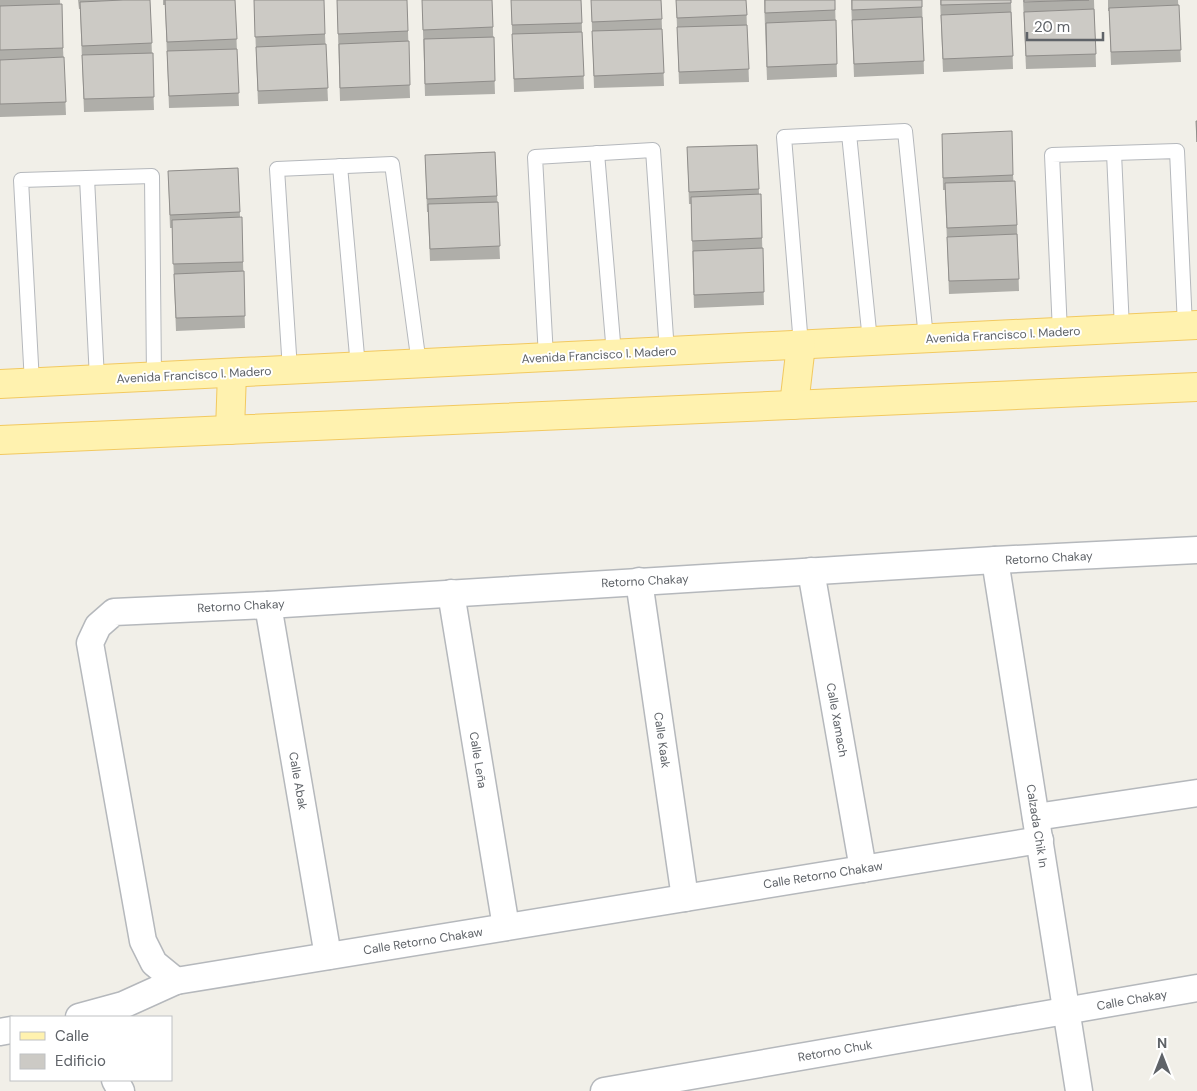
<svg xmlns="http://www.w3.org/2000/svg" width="1197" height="1091" font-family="'DM Sans',sans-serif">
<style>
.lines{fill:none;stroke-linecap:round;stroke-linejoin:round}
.service-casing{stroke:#b5b8bc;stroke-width:16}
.minor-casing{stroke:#b5b8bc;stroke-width:29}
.primary-casing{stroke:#f2c960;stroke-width:30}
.service{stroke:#fff;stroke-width:14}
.minor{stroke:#fff;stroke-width:26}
.primary{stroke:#fff2af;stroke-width:28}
.wall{fill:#afaea9}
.building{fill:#cccac5;stroke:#8f8d8a}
.labels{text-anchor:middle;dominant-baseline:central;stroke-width:4;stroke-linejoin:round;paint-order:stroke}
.street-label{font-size:12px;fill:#5f6368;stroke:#fff}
</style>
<rect width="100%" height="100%" fill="#f1efe8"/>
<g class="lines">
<defs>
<g id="service">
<path d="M849 134 870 341"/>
<path d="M597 153 614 354"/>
<path d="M1114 153 1122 329"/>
<path d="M340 166 358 367"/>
<path d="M87 178 97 379"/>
<path d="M1060 332 1052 155 1177 151 1185 326"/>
<path d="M801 345 784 137 905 131 926 338"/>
<path d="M546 357 535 157 653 150 667 352"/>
<path d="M290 370 277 169 392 164 419 364"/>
<path d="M32 383 21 180 152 176 154 377"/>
</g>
<g id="minor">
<path d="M995 560 1079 1091"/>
<path d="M811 571 863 869"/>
<path d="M639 581 685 898"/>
<path d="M451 593 506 927"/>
<path d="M268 605 328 956"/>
<path d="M1036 817 1197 793"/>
<path d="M176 981 154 963 143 941 90 643 98 626 114 612 268 605 995 560 1197 550"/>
<path d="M79 1017 123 1005 176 981 1040 840"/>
<path d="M0 1032 11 1030"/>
<path d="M115 1080 121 1091"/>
<path d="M604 1091 1197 988"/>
</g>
<g id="primary">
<path d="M0 384 1197 325"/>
<path d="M794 405 801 345"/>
<path d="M230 430 232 373"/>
<path d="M0 440 1197 387"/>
</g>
</defs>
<use href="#service" class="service-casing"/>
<use href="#minor" class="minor-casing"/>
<use href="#primary" class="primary-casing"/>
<use href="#service" class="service"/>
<use href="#minor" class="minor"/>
<use href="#primary" class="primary"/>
</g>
<g class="wall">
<path d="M0 0H60L63 48 66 115 0 117Z"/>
<path d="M78 0H150L154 110 84 112 80 9H79Z"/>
<path d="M163 0H235L239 106 169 108 165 5H163Z"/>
<path d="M254 0 325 34 328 101 258 104Z"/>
<path d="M337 0 408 31 410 98 340 101Z"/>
<path d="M422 0H492L495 94 425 96Z"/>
<path d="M511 0H581L584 89 514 92Z"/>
<path d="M591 0H661L664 86 594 88Z"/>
<path d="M676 0H746L749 82 679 84Z"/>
<path d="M764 0H835L837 77 767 80Z"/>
<path d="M851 0H922L924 74 854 77Z"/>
<path d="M940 0H1011L1013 69 943 72Z"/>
<path d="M1023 0H1094L1096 67 1026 69Z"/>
<path d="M1108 0H1178L1181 62 1111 65 1109 11H1108Z"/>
<path d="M942 134 1013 175 1017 225 1019 291 949 294 945 190H943Z"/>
<path d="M757 145 759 194 762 238 764 305 694 308 691 204H689L687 147Z"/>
<path d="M495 152 500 259 430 261 428 212H427L425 155Z"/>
<path d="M238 168 240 217 243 262 245 328 176 331 172 228H170L168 171Z"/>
</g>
<g class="building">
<path d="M123 0H150L152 43 82 46 80 2Z"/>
<path d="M165 0H235L237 39 167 42Z"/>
<path d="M254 0H324L325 34 255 37Z"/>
<path d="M337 0H407L408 31 338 34Z"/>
<path d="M422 0H492L493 27 423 30Z"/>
<path d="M511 0H581L582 23 512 25Z"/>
<path d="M591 0H661L662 19 592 22Z"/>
<path d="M676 0H746L747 15 677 18Z"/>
<path d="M765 0H835V10L765 13Z"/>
<path d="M852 0H922V7L852 10Z"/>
<path d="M941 0H1011V3L941 5Z"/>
<path d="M1024 0H1089L1024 2Z"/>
<path d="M62 4 63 48 0 50V6Z"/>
<path d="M1179 5 1181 50 1111 52 1109 8Z"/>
<path d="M1094 9 1096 54 1026 56 1024 12Z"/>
<path d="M1011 12 1013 56 943 59 941 15Z"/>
<path d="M922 17 924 61 854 64 852 20Z"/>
<path d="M836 20 837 64 767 67 766 23Z"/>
<path d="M747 25 749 69 679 72 677 27Z"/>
<path d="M662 29 664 73 594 76 592 31Z"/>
<path d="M582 32 584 76 514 79 512 34Z"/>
<path d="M494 37 495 81 425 84 424 39Z"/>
<path d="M409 41 410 85 340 88 339 44Z"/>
<path d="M326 44 328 88 258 91 256 47Z"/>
<path d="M237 49 239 93 169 96 167 51Z"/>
<path d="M153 53 154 97 84 99 82 55Z"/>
<path d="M64 57 66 102 0 104V60Z"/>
<path d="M1196 121H1197V142Z"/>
<path d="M1012 131 1013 175 943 178 942 134Z"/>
<path d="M757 145 759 189 689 192 687 147Z"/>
<path d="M495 152 497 196 427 199 425 155Z"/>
<path d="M238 168 240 212 170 215 168 171Z"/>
<path d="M1015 181 1017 225 947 228 945 183Z"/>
<path d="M761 194 762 238 692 241 691 197Z"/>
<path d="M498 202 500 246 430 249 428 204Z"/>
<path d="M242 217 243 262 173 264 172 220Z"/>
<path d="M1017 234 1019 279 949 281 947 237Z"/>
<path d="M763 248 764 292 694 295 693 251Z"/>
<path d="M244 271 245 316 176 318 174 274Z"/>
</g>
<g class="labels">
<g class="street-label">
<text transform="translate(1003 335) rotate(-3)">Avenida Francisco I. Madero</text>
<text transform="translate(599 355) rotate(-3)">Avenida Francisco I. Madero</text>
<text transform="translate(194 375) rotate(-3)">Avenida Francisco I. Madero</text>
<text transform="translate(1049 558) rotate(-3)">Retorno Chakay</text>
<text transform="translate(645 581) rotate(-3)">Retorno Chakay</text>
<text transform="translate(241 606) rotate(-3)">Retorno Chakay</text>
<text transform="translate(837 720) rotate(80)">Calle Xamach</text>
<text transform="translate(662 740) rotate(82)">Calle Kaak</text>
<text transform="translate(478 760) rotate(81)">Calle Leña</text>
<text transform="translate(298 781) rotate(80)">Calle Abak</text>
<text transform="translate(1037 826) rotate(81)">Calzada Chik In</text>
<text transform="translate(823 875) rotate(-9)">Calle Retorno Chakaw</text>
<text transform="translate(423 941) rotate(-9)">Calle Retorno Chakaw</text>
<text transform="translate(1132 1000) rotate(-10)">Calle Chakay</text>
<text transform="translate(835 1051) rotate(-10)">Retorno Chuk</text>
</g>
</g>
<rect x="10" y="1016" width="162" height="65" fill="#ffffff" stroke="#bfc1c3"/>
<rect x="20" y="1032" width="25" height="8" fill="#fff2af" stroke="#bfc1c3"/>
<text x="55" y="1041" font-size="15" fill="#5f6368">Calle</text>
<rect x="20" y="1054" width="25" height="15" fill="#cccac5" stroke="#bfc1c3"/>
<text x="55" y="1066" font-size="15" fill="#5f6368">Edificio</text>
<g transform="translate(1162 1056)" stroke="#ffffff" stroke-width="4" paint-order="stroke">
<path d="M0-4L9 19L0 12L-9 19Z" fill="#5f6368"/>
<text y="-8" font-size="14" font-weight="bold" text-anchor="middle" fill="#5f6368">N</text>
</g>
<path d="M1027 32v8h76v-8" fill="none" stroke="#5f6368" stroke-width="2.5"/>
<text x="1034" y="32" font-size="15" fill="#5f6368" stroke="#ffffff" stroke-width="4" paint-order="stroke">20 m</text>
</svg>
